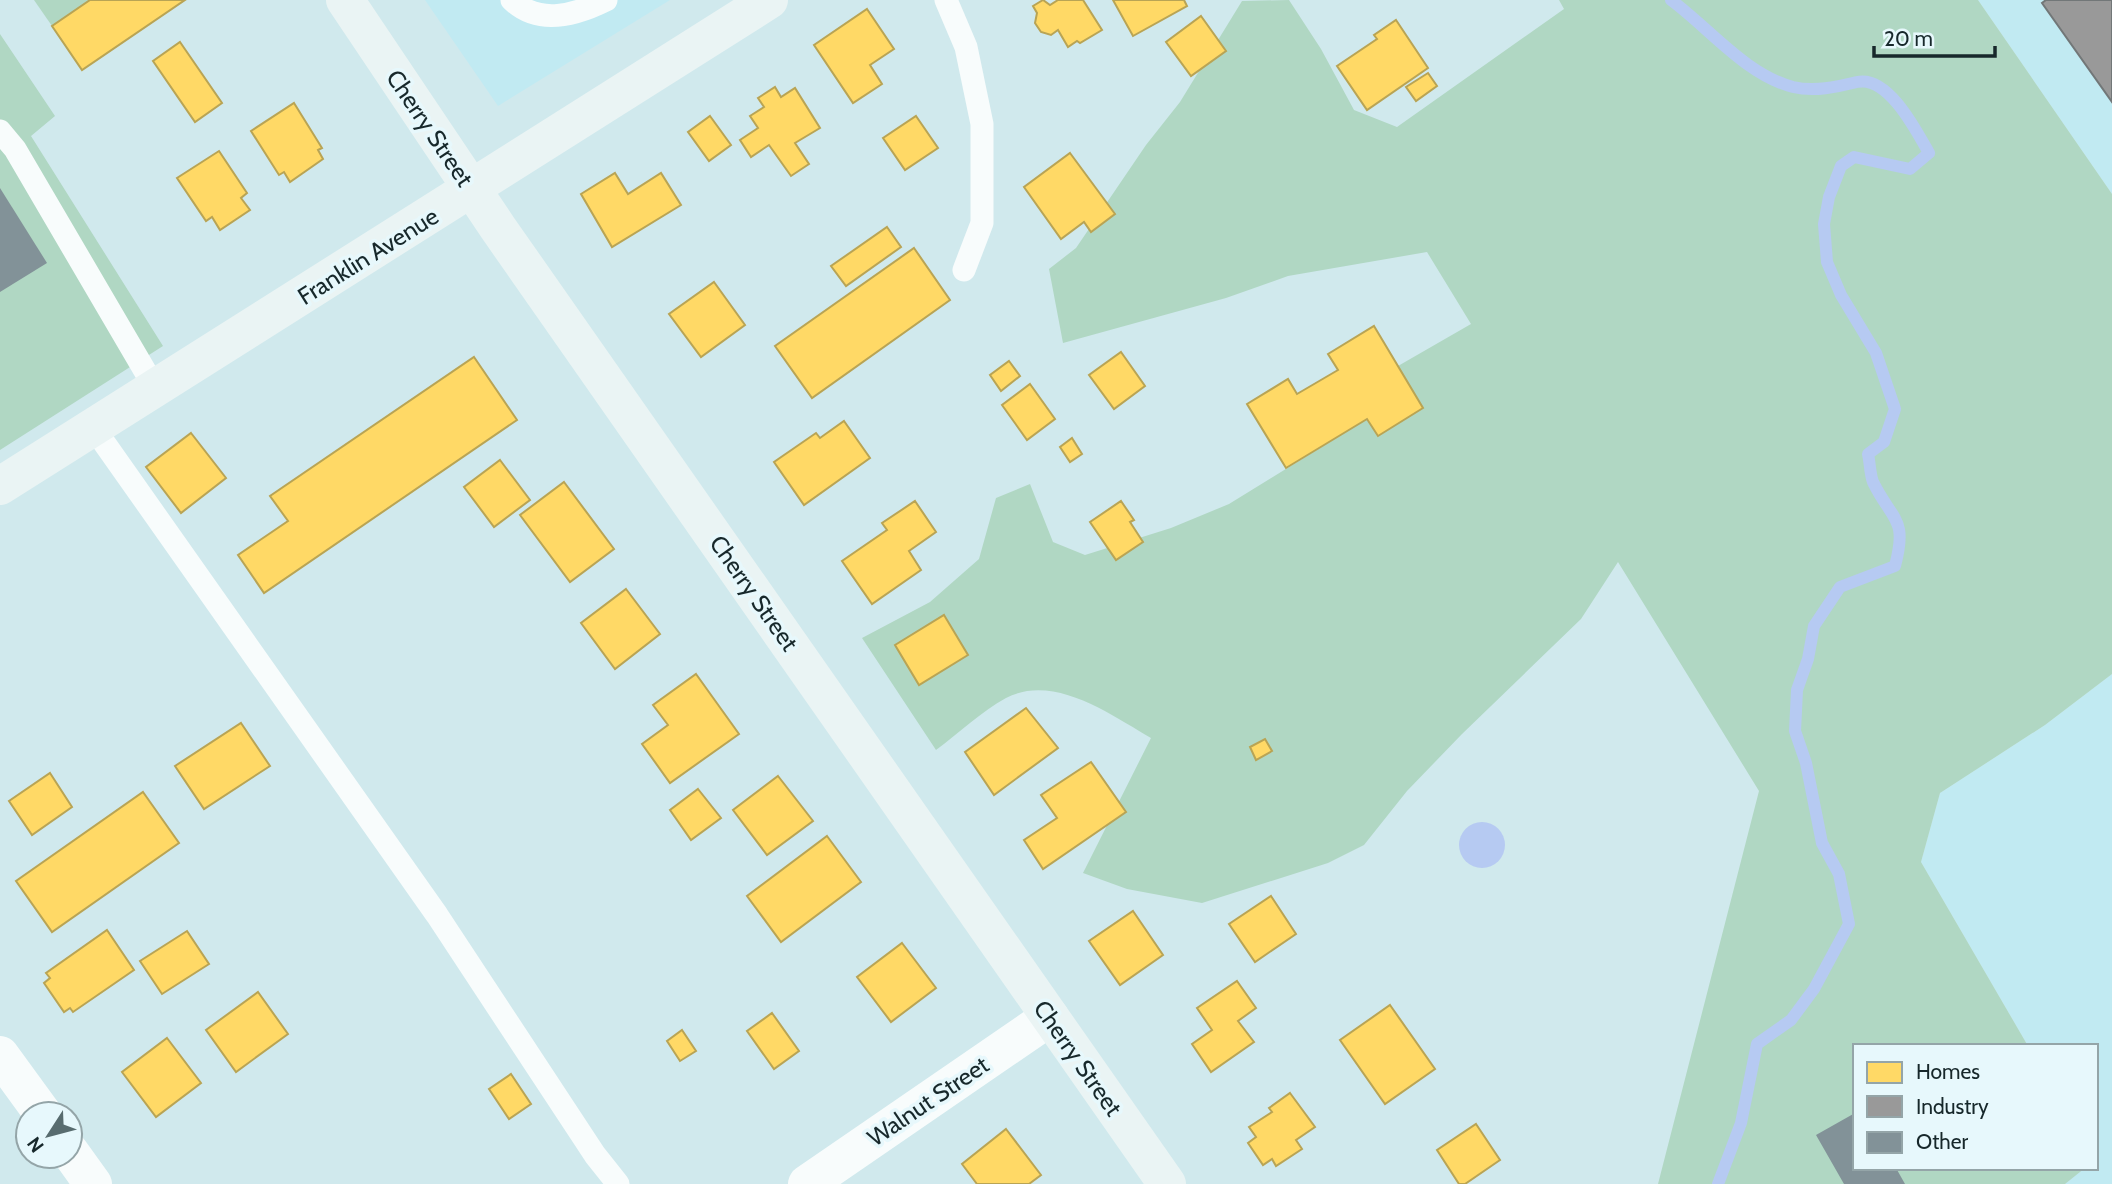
<svg xmlns="http://www.w3.org/2000/svg" width="2112" height="1184" font-family="Cabin,sans-serif">
<style>
.built{fill:#c1eaf2}
.green{fill:#b0d7c3}
.water{fill:#b6caf2}
.homes{fill:#ffd966;stroke:#b9a454;stroke-width:2}
.industry{fill:#999;stroke:#727778;stroke-width:2}
.lines{fill:none;stroke-linecap:round;stroke-linejoin:round}
.stream{stroke:#b6caf2;stroke-width:12}
.building{fill:#829298}
.lane{stroke:#f8fcfc;stroke-width:23}
.street{stroke:#f8fcfc;stroke-width:38}
.secondary{stroke:#eaf4f4;stroke-width:38}
.labels{text-anchor:middle;dominant-baseline:central;stroke-width:7;stroke-linejoin:round;paint-order:stroke}
.street-label{font-size:24px;fill:#17282b;stroke:#e7f8fc}
</style>
<rect width="100%" height="100%" fill="#d0e9ed"/>
<g class="built">
<path d="M425 0H670L498 106Z"/>
<path d="M1978 0H2112V194Z"/>
<path d="M2112 674V1184H2065L2085 1168H2096V1046H2028L1921 862 1940 793 2045 725Z"/>
</g>
<g class="green">
<path d="M34 0H90L52 26Z"/>
<path d="M1289 0 1321 49 1354 110 1397 127 1564 9 1559 0H1978L2112 194V674L2045 725 1940 793 1921 862 2028 1046H1855V1168H2085L2065 1184H1658L1759 791 1618 562 1581 619 1462 734 1407 791 1364 845 1328 863 1202 903 1127 889 1083 873 1151 738C1111 715 1054 673 1006 698 982 711 959 733 936 750L862 638 930 602 979 559 996 498 1030 484 1053 542 1085 555 1171 528 1229 504 1367 419 1378 436 1423 408 1398 366 1471 324 1427 252 1288 276 1226 298 1063 343 1049 269 1076 248 1146 145 1180 102 1242 1Z"/>
<path d="M0 34 55 116 31 136 163 346 0 450Z"/>
</g>
<circle class="water" cx="1482" cy="845" r="23"/>
<g class="homes">
<path d="M90 0H185L82 70 52 26Z"/>
<path d="M1043 0 1050 5 1058 0H1083L1102 30 1080 43 1077 41 1068 47 1058 30 1051 35 1041 32 1035 23 1037 13 1033 6Z"/>
<path d="M1113 0H1184L1187 6 1133 36Z"/>
<path d="M867 9 894 49 870 65 882 84 853 103 814 45Z"/>
<path d="M1201 16 1226 51 1191 76 1166 42Z"/>
<path d="M1396 20 1428 68 1367 110 1337 66 1377 39 1374 35Z"/>
<path d="M180 42 222 103 195 122 153 61Z"/>
<path d="M1428 73 1437 86 1416 101 1406 87Z"/>
<path d="M775 87 781 97 795 88 820 128 795 143 809 164 791 176 769 145 751 157 740 140 758 128 750 116 764 107 758 98Z"/>
<path d="M294 103 322 148 318 150 323 159 290 182 284 172 279 175 251 131Z"/>
<path d="M710 116 731 145 709 161 688 132Z"/>
<path d="M916 116 938 148 905 170 883 138Z"/>
<path d="M219 151 247 193 241 198 250 210 220 230 212 217 206 221 177 178Z"/>
<path d="M1070 153 1115 214 1091 232 1084 222 1061 239 1024 187Z"/>
<path d="M615 173 628 194 661 173 681 205 612 247 581 194Z"/>
<path d="M887 227 901 247 846 286 831 266Z"/>
<path d="M914 248 950 300 812 398 775 346Z"/>
<path d="M714 282 745 325 701 357 669 314Z"/>
<path d="M1374 326 1423 408 1378 436 1367 419 1286 468 1247 404 1288 379 1297 394 1338 370 1328 354Z"/>
<path d="M1121 352 1145 386 1114 409 1089 375Z"/>
<path d="M474 357 517 420 264 593 238 555 288 521 270 496Z"/>
<path d="M1009 361 1020 376 1001 391 990 375Z"/>
<path d="M1030 384 1055 419 1027 440 1002 405Z"/>
<path d="M844 421 870 458 804 505 774 462 816 433 820 438Z"/>
<path d="M191 433 226 478 181 513 146 467Z"/>
<path d="M1072 438 1082 454 1070 462 1060 447Z"/>
<path d="M500 460 530 500 494 527 464 487Z"/>
<path d="M564 482 614 549 570 582 520 515Z"/>
<path d="M915 501 936 532 909 551 921 570 872 604 842 561 887 530 882 523Z"/>
<path d="M1121 501 1134 520 1130 522 1143 542 1116 560 1090 522Z"/>
<path d="M626 589 660 634 615 669 581 623Z"/>
<path d="M944 615 968 655 919 685 895 645Z"/>
<path d="M696 674 739 734 670 783 642 744 668 725 653 705Z"/>
<path d="M1026 708 1058 748 994 795 965 752Z"/>
<path d="M241 723 270 766 204 809 175 766Z"/>
<path d="M1265 739 1272 751 1256 760 1250 747Z"/>
<path d="M1091 762 1126 812 1043 869 1024 840 1057 818 1041 795Z"/>
<path d="M50 773 72 807 32 835 9 801Z"/>
<path d="M778 776 813 821 767 855 733 810Z"/>
<path d="M698 789 721 818 691 840 670 810Z"/>
<path d="M143 792 179 843 52 932 16 881Z"/>
<path d="M827 836 861 882 781 942 747 896Z"/>
<path d="M1271 896 1296 934 1255 962 1229 924Z"/>
<path d="M1133 911 1163 955 1120 985 1089 941Z"/>
<path d="M107 930 134 970 73 1012 70 1008 64 1012 44 983 50 978 46 973Z"/>
<path d="M187 931 209 964 162 994 140 961Z"/>
<path d="M902 943 936 988 891 1022 857 977Z"/>
<path d="M1237 981 1256 1008 1238 1021 1254 1042 1211 1072 1192 1044 1212 1030 1197 1008Z"/>
<path d="M258 992 288 1034 236 1072 206 1030Z"/>
<path d="M1390 1005 1435 1069 1385 1104 1340 1040Z"/>
<path d="M772 1013 799 1051 774 1069 747 1031Z"/>
<path d="M682 1030 696 1051 680 1061 667 1041Z"/>
<path d="M167 1038 201 1083 156 1117 122 1072Z"/>
<path d="M511 1074 531 1104 509 1119 489 1089Z"/>
<path d="M1290 1093 1315 1127 1296 1140 1302 1149 1276 1166 1272 1159 1263 1165 1248 1143 1256 1137 1249 1127 1272 1112 1269 1108Z"/>
<path d="M1476 1124 1500 1160 1465 1184H1459L1437 1150Z"/>
<path d="M1006 1129 1041 1175 1029 1184H977L962 1164Z"/>
</g>
<path class="industry" d="M2046 0H2112V102L2042 3Z"/>
<g class="lines">
<path class="stream" d="M1671 0C1709 28 1746 75 1793 87 1815 92 1836 87 1857 82 1888 75 1916 130 1929 153L1910 169 1854 157 1841 166 1829 197 1824 224 1827 262 1841 295 1876 353 1895 409 1884 442 1868 454C1870 463 1870 474 1873 482 1892 521 1908 517 1895 566L1840 587 1814 626 1808 659 1797 690 1795 731 1806 763 1822 843 1839 874 1849 924 1814 989 1791 1020 1757 1044 1741 1123 1718 1184"/>
</g>
<g class="building">
<path d="M0 188 47 263 0 292Z"/>
<path d="M1855 1113V1168H1896L1905 1184H1844L1816 1135Z"/>
</g>
<g class="lines">
<g class="lane">
<path d="M512 0C539 26 576 15 606 0"/>
<path d="M946 0 966 47 982 124V223L964 270"/>
<path d="M0 131 15 149 155 388"/>
<path d="M93 427 437 915 595 1155 618 1184"/>
</g>
<g class="street">
<path d="M0 1055 43 1114"/>
<path d="M70 1152 93 1184"/>
<path d="M807 1184 1050 1017"/>
</g>
<g class="secondary">
<path d="M345 0 498 228 1167 1184"/>
<path d="M0 486 769 0"/>
</g>
</g>
<g class="labels">
<g class="street-label">
<text transform="translate(430 128) rotate(56)">Cherry Street</text>
<text transform="translate(368 256) rotate(-32)">Franklin Avenue</text>
<text transform="translate(754 593) rotate(55)">Cherry Street</text>
<text transform="translate(1078 1058) rotate(55)">Cherry Street</text>
<text transform="translate(928 1101) rotate(-34)">Walnut Street</text>
</g>
</g>
<rect x="1853" y="1044" width="245" height="126" fill="#e7f8fc" stroke="#94a5a8" stroke-width="2"/>
<rect x="1867" y="1062" width="35" height="21" fill="#ffd966" stroke="#94a5a8" stroke-width="2"/>
<text x="1916" y="1079" font-size="21" fill="#17282b">Homes</text>
<rect x="1867" y="1096" width="35" height="21" fill="#999999" stroke="#94a5a8" stroke-width="2"/>
<text x="1916" y="1114" font-size="21" fill="#17282b">Industry</text>
<rect x="1867" y="1132" width="35" height="21" fill="#829298" stroke="#94a5a8" stroke-width="2"/>
<text x="1916" y="1149" font-size="21" fill="#17282b">Other</text>
<g transform="translate(49 1135) rotate(234)"><circle r="33" fill="#e7f8fc" stroke="#94a5a8" stroke-width="2"/>
<path d="M0-5L12 26L0 18L-12 26Z" fill="#586c6f"/>
<text y="-10" font-size="19" font-weight="bold" text-anchor="middle" fill="#17282b">N</text>
</g>
<path d="M1874 46v10h121v-10" fill="none" stroke="#17282b" stroke-width="3.5"/>
<text x="1884" y="46" font-size="21" fill="#17282b" stroke="#e7f8fc" stroke-width="5" paint-order="stroke">20 m</text>
</svg>
